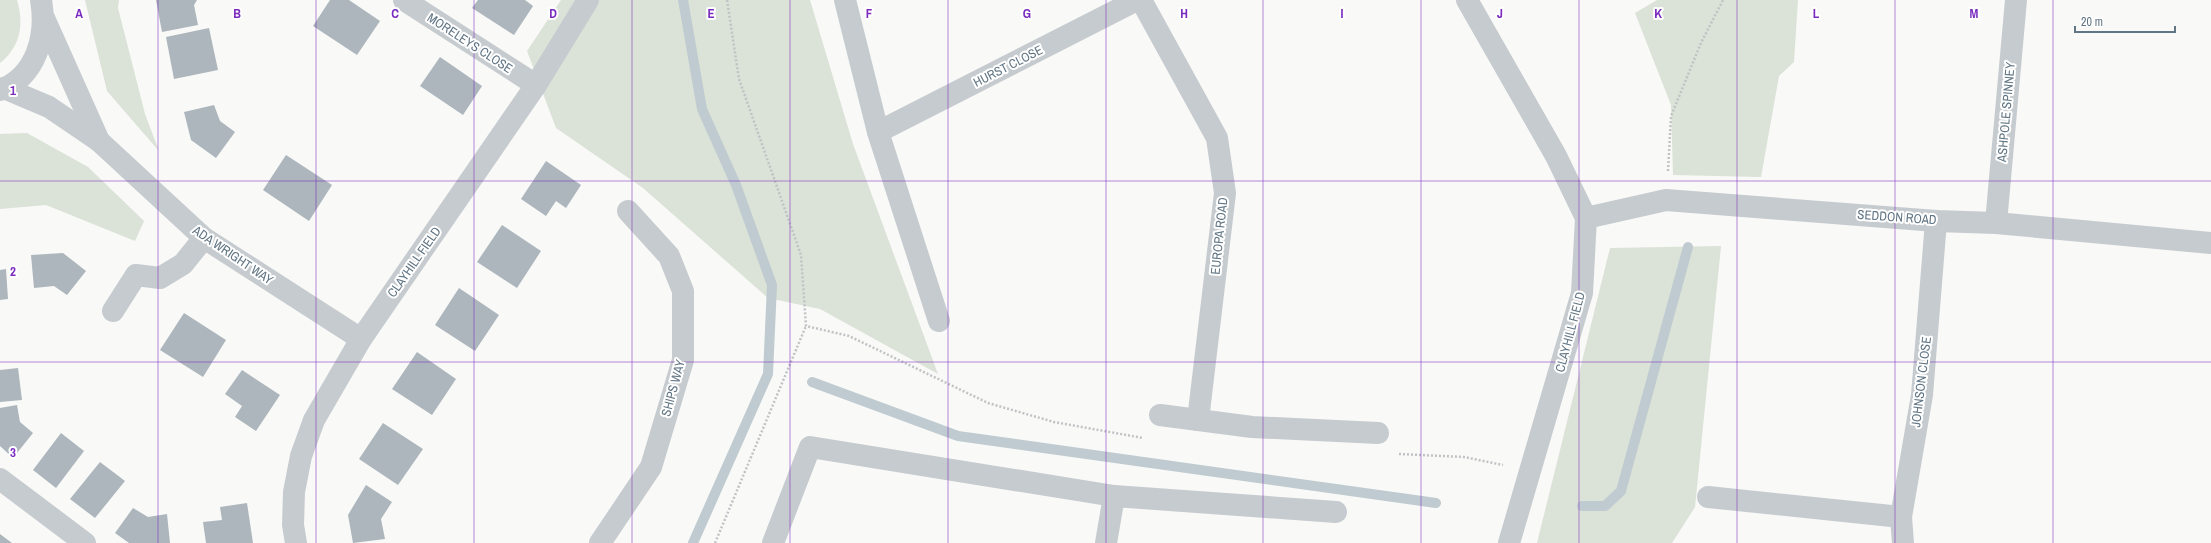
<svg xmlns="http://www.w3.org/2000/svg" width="2211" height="543" font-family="'Archivo Narrow',sans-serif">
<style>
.green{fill:#dbe2d7}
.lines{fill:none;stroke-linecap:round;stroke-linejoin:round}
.stream{stroke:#bfcbd0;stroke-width:10}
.building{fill:#acb6bc}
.path{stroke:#c0c3c5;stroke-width:2.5;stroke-dasharray:2 2;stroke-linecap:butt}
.minor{stroke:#c6cbcf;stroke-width:22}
.grid{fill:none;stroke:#7b2cbf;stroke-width:1;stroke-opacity:0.55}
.labels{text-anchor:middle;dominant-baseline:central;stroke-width:4;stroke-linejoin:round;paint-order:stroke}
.street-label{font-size:13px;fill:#617584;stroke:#fff}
.grid-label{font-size:13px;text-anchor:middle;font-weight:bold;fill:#7b2cbf;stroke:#fff;stroke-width:4;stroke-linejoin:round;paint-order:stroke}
</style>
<rect width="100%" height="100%" fill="#f9f9f7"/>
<g class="green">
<path d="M0 0H17C24 24 21 46 0 63Z"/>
<path d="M85 0H119L118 8 145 114 159 151 107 91Z"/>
<path d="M561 0H810L853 144 938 374 820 309 768 298 643 188 556 128 527 51Z"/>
<path d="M1657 0H1798L1794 62 1779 76 1761 177 1673 175 1671 105 1635 13Z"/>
<path d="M27 133 88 167 144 221 135 241 46 205 0 209V134Z"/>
<path d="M1721 246 1695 507 1672 543H1537L1610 248Z"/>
</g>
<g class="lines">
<g class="stream">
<path d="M683 0 702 109 736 185 772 285 768 374 693 543"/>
<path d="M812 382 958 436 1436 503"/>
<path d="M1582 506H1605L1621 491 1688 247"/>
</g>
</g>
<g class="building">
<path d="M156 0H197L194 5 198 25 162 32Z"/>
<path d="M330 0H349L380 21 357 55 313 26Z"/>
<path d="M478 0H525L533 6 514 35 472 8Z"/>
<path d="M209 28 218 70 174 79 166 37Z"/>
<path d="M440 57 482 86 463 115 420 86Z"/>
<path d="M214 105 220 121 235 132 216 158 191 140 184 112Z"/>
<path d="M286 155 332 185 309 221 263 190Z"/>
<path d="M546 161 581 185 566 208 556 201 546 216 521 199Z"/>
<path d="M502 225 541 251 517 288 477 262Z"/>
<path d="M63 253 86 271 67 295 54 286 34 288 31 255Z"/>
<path d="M6 269 8 299 0 300V270Z"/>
<path d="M459 288 499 315 475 351 435 325Z"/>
<path d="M184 313 226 340 203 377 160 350Z"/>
<path d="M417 352 456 379 432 415 392 389Z"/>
<path d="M18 368 22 400 0 402V370Z"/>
<path d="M242 370 280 395 256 431 235 417 242 406 225 394Z"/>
<path d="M17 405 20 422 33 433 13 458 0 446V408Z"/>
<path d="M383 423 423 449 398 485 359 459Z"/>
<path d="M61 433 84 451 56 488 33 470Z"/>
<path d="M100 462 125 481 95 518 70 499Z"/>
<path d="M366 485 392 502 381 519 385 539 353 543 348 515Z"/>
<path d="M247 503 253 543H206L203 522 222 520 220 507Z"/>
<path d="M133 508 148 517 167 514 170 543H129L115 533Z"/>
<path d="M0 534 12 543H0Z"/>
</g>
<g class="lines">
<g class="path">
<path d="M727 0 739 79 801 255 806 326 849 336 988 403 1054 422 1143 438"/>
<path d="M1668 171 1671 116 1701 43 1723 0"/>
<path d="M1399 454 1464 457 1503 465"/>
<path d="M715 543 806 326"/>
</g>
<g class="minor">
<path d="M404 0 536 85"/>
<path d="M845 0 878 132 939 321"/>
<path d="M1141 0 1217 138 1225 193 1198 420"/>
<path d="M1467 0 1556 156 1586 218 1582 293 1509 543"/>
<path d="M44 18 99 141"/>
<path d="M4 88 49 107 99 141 204 238 361 339"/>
<path d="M0 90C37 76 47 35 41 0"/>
<path d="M878 132 1137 0"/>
<path d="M1586 218 1666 200 1936 221 1996 223 2211 243"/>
<path d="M1996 223 2016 0"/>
<path d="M113 311 136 275 160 278 183 264 204 238"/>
<path d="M1160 415 1252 427 1378 433"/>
<path d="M0 479 85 543"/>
<path d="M1708 497 1901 517"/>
<path d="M296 543 293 525 294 492 301 456 314 420 361 339 536 85 588 0"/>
<path d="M600 543 651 467 683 360V291L669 256 628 211"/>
<path d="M773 543 810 447 1114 496 1336 512"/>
<path d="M1106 543 1114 496"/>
<path d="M1903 543 1901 517 1922 395 1936 221"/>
</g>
</g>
<path class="grid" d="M158 0V543M316 0V543M474 0V543M632 0V543M790 0V543M948 0V543M1106 0V543M1263 0V543M1421 0V543M1579 0V543M1737 0V543M1895 0V543M2053 0V543M0 181H2211M0 362H2211"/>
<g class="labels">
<g class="street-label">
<text transform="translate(470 43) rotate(33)">MORELEYS CLOSE</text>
<text transform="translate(1008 66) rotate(-27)">HURST CLOSE</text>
<text transform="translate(2006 112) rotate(-85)">ASHPOLE SPINNEY</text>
<text transform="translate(1897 217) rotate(4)">SEDDON ROAD</text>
<text transform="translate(1219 236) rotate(-84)">EUROPA ROAD</text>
<text transform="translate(233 255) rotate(34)">ADA WRIGHT WAY</text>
<text transform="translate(414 262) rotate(-55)">CLAYHILL FIELD</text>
<text transform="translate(1570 332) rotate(-75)">CLAYHILL FIELD</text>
<text transform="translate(1921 382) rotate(-83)">JOHNSON CLOSE</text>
<text transform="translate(673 388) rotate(-75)">SHIPS WAY</text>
</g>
</g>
<g class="grid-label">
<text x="79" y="18">A</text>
<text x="237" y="18">B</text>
<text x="395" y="18">C</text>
<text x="553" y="18">D</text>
<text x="711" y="18">E</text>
<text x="869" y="18">F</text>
<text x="1027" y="18">G</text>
<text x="1184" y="18">H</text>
<text x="1342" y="18">I</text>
<text x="1500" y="18">J</text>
<text x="1658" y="18">K</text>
<text x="1816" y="18">L</text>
<text x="1974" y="18">M</text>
<text x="13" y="95">1</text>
<text x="13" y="276">2</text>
<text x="13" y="457">3</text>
</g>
<path d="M2075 26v6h100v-6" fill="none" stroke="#617584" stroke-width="2"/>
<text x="2081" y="26" font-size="12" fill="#617584" stroke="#ffffff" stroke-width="3" paint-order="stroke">20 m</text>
</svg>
